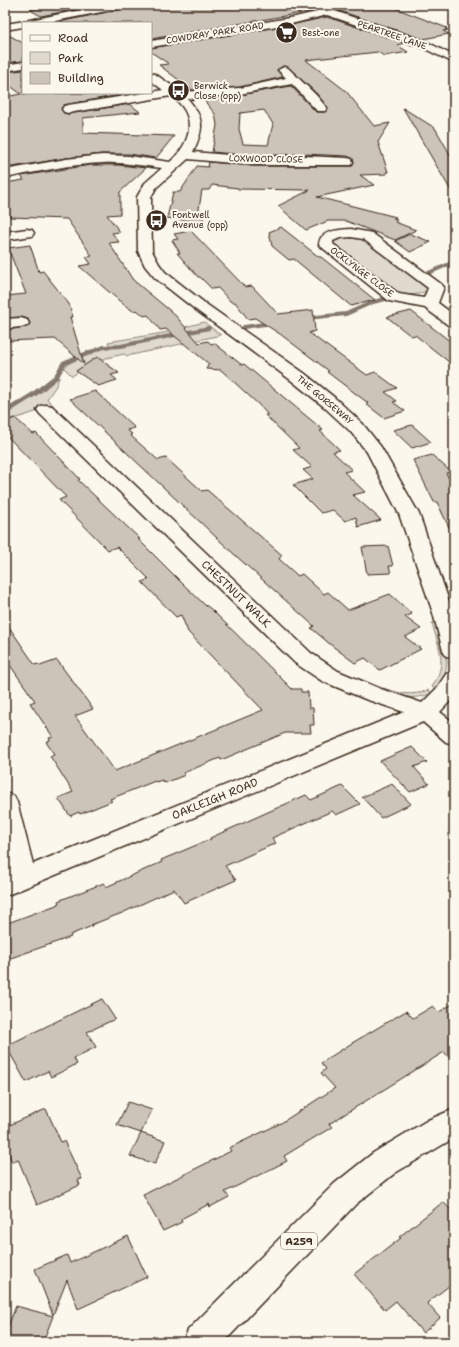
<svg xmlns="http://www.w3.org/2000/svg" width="459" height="1347" font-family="'Shantell Sans',sans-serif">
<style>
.green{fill:#dfd9ce;stroke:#8d8276}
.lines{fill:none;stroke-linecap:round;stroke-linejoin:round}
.stream-far1{stroke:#85796d;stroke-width:4}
.stream{stroke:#85796d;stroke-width:5}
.building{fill:#ccc4b9;stroke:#3b2a1e;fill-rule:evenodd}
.minor-casing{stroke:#3b2a1e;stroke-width:3}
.highway-casing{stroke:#3b2a1e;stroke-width:3}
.minor{fill:#fbf7ec;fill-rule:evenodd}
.highway{fill:#fbf7ec;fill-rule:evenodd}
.labels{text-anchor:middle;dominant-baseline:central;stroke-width:4;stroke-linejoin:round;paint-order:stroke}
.far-street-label{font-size:9px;fill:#3b2a1e;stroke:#fbf7ec}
.far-poi-label{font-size:9px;fill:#3b2a1e;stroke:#fbf7ec;text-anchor:start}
.shield{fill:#fbf7ec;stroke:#75685c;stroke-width:1}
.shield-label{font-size:10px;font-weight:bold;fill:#3b2a1e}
.street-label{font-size:11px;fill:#3b2a1e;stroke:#fbf7ec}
</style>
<rect width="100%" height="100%" fill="#fbf7ec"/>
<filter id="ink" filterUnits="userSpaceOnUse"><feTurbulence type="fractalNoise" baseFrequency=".025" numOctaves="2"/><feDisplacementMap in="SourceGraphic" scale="8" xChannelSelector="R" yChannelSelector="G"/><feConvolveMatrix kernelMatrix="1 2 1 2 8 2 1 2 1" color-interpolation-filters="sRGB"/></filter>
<g filter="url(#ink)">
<g class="green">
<path d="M340 236 362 237 432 287 430 290 418 294 397 296 330 244 331 240Z"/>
<path d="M204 322 221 335 127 356 124 354 102 359 91 364 72 376 64 368C71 358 98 350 110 347L108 342 163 333Z"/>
<path d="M59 376V378L56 386 47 399 54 406 17 418 5 419V415L43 391Z"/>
<path d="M432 623H437L447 662 445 676 436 689 432 687C448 662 439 650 432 623Z"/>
<path d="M383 688C399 693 411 697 428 690L432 693C414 701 399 697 381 691Z"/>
</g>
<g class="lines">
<g class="stream-far1">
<path d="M426 274 454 262"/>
<path d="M307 318 346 314 373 302 386 299"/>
<path d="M244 327 272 323"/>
<path d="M88 353 104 347 121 346 209 328"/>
</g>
<path class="stream" d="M5 412 34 394 56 377 64 363 91 352"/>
</g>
<g class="building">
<path d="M57 5H98L41 16 30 10Z"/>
<path d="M128 5H307V8L313 11 151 39V23H54L122 9Z"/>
<path d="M322 5H387L447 28 445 29 448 30 443 31 449 34 423 39Z"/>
<path d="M327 17 405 43 397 45 408 52 384 56 378 52 306 60 346 91 374 126 390 123 378 142 388 172H386L387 174 360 175 374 185 317 197 396 217 393 219 397 220 395 222 416 230 395 240 346 221H328L306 230 278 206 310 190 238 189V188L212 185 209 190H202L199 209 205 223 167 218 173 192H180L197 166 208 167 209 162 253 166H352L354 162 352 158 347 156 304 154 253 156 212 152 217 125 215 114 203 99 240 95 291 86 316 112H325L328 108 317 94 288 67 283 66 277 70 283 77 240 87 192 90 159 65 169 64 151 52V48L295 24ZM264 110 273 124 268 145 243 144 239 129 240 113Z"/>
<path d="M5 33 23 43V61L5 63Z"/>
<path d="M23 70V94L117 93 120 95 64 105 61 108 64 113 68 114 130 104 140 112 83 118V133L174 136 156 158 129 154H102L66 158 12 167 5 160V97L21 94 5 82V72Z"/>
<path d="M403 108 435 128 446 147 454 162V196Z"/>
<path d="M91 165H118L146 168 120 192V214L107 215 120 232 112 233 119 242 109 243 133 280 174 314 199 343 208 341 211 344 214 343 242 365 244 364 323 430 320 431 340 450 333 452 352 470 344 472 365 492 353 495 381 520 358 527 356 517 345 521 333 510 321 513 293 485 313 479 303 470 312 467 293 450 299 448 265 415H268L259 405 221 370 206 369 209 364 166 329 160 330 148 315 144 316 137 310 133 311 123 304 79 266 91 264 86 257 92 256 67 219 10 217 5 209V183L24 180 21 176Z"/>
<path d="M281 227 319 257H321L375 300 351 306 294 259 289 260 272 246 269 232Z"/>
<path d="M191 231 245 287 252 286 278 314 313 310 315 331 309 333 367 375 375 372 397 388 385 392 397 401 393 402 405 411 384 418 366 404 368 403 327 372 329 371 280 334 255 318 248 319 235 302H231L218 288 212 289 200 277H198L177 253H180L172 240 178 239 174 234Z"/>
<path d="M410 234 431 242 410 252 395 241Z"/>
<path d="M30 245 39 272 43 271 69 304 73 317H70L84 364 55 339 5 341V330L27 327 30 324 28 319 21 317 5 318V296L26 294 8 248Z"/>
<path d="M411 311 451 342 450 343 454 346V366L415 335 411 336 387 317Z"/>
<path d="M97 357 119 373 111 375 117 380 98 386 76 371Z"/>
<path d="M95 391 135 428 127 430 132 434 130 435 158 460 166 458 202 491 207 490 282 555 279 559 298 576 302 574 324 594 328 592 348 610 390 594 412 614 405 617 421 629 405 637 421 649 380 670 365 658 355 663 331 645 311 628 314 626 235 555 70 399Z"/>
<path d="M15 418 33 434 36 433 80 479 78 480 140 539H138L183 584 206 606H207L212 610 292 689H301V692H308L309 708H313L314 725H310L311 733H285L221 760 220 758 183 773 185 775 165 783 162 780 156 782 155 781 110 799 112 801 80 814 79 812 70 816 58 798 73 792 50 756 54 754 46 742 50 740 49 738 53 737 30 703 35 701 5 658V621L35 665 38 664 40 666 57 660 93 709 75 716 115 771 263 710 188 632 181 615 176 617 142 582 149 579 117 547 108 550 59 500 66 497 5 434V422Z"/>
<path d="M412 425 431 442 412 448 393 430Z"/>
<path d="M432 455 451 472 446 473 454 488V538L437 502H434L413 460Z"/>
<path d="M388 546 393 566H389L391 573 367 574 362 547Z"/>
<path d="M412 747 427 762 414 767 429 784 410 792 380 761Z"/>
<path d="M392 784 411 804 381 818 362 797Z"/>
<path d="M342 786 360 804 336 815 332 811 272 838 276 843 225 866 236 880 184 903 174 889 122 913 91 925 92 926 70 935 71 937 5 960V924L59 904 58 901 104 883 106 887 162 862 161 860 211 839 210 838 306 795 311 800Z"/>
<path d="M102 999 115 1019 87 1032 96 1047 74 1058 77 1064 51 1077 48 1071 26 1082 6 1046Z"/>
<path d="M454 1003V1063L444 1052 329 1124 332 1127 284 1156 287 1161 225 1192 229 1197 210 1207 209 1204 181 1219 182 1222 163 1231 143 1195 231 1151 229 1148 281 1123 335 1088 321 1073 326 1069 321 1063 352 1043 406 1011 413 1018 433 1006 439 1012Z"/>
<path d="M128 1102 152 1110 141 1133 117 1125Z"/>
<path d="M46 1109 61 1142 64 1141 82 1179 78 1180 80 1185 37 1205 18 1159 12 1162 5 1145V1127Z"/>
<path d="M141 1133 165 1141 155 1164 130 1156Z"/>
<path d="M443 1202 454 1213V1282L427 1303 440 1318 423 1333 396 1301 385 1310 354 1274 401 1238 399 1237Z"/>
<path d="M128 1236 147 1277 78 1309 67 1280 53 1315 35 1269 67 1255 70 1263Z"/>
<path d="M16 1306 53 1316 43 1342H5V1334Z"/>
</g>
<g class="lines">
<defs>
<g id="minor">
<path d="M106 5H127L122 8 45 23H23V27L5 30V24L25 21Z"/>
<path d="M309 5H317L429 43 454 56V63L421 47 327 15 295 23 151 47V41L295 17 317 12 308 7Z"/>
<path d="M23 62V68L5 71V65Z"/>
<path d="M284 67 288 68 316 95 327 108 325 111H317L292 84 240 94 188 99C205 119 204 129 193 152L253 157 304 156 347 158 352 159 353 162 352 165H253L188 159 156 188 151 197 152 251 159 264 165 272 206 304 304 373 335 398 362 423 381 447 419 514 453 613 454 658 446 656 443 651 433 613 399 514 367 452 350 431 323 406 292 381 196 310 155 278 145 266 138 251 137 197 145 183 162 168C143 166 123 162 103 163 70 164 37 172 5 178V170L66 159 102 155 129 156 170 162C192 142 198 115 171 96L68 113 64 112 62 109 64 106 68 105 163 90 151 81V73L155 74 181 92 240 88 286 78 278 70Z"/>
<path d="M27 229 32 230 34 233 32 236 5 240V232Z"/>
<path d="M351 229 372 233 441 284 444 287 438 303 454 315V327L448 325 425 308 389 301 319 245C319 230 339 230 351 229ZM351 237 363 239 428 288 424 298 399 294 333 244V241L340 238Z"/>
<path d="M21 318 27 320 29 323 27 326 5 329V319Z"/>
<path d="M46 405 52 406 311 653 338 671 381 689 422 703 437 688 446 674 454 672V697L440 712 454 723V744L446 742 423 722 5 896V875L10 873 5 852V793L14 796 17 802 33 864 404 712 365 699 322 681 295 663 40 414 37 410 40 406Z"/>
</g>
<path id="highway" d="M454 1109V1138L395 1173 356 1204 224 1342H183L188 1330 334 1184 373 1153 428 1120Z"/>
</defs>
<use href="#minor" class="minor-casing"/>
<use href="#highway" class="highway-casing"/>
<use href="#minor" class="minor"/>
<use href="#highway" class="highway"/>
</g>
</g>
<defs>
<symbol id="supermarket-disc" viewBox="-11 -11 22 22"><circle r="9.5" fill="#3b2a1e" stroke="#fbf7ec"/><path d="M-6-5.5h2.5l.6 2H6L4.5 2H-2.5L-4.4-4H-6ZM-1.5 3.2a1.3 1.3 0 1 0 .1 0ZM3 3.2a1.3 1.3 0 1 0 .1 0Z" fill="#fff"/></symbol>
<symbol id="bus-disc" viewBox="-11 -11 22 22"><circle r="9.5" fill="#3b2a1e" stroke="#fbf7ec"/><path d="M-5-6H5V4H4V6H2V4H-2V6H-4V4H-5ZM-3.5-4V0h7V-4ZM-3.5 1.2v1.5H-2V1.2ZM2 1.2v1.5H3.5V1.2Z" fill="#fff"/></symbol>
</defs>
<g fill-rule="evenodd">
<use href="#supermarket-disc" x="274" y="20" width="25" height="25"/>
<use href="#bus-disc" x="166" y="78" width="25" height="25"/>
<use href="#bus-disc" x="144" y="208" width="25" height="25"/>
</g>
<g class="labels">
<g class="far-street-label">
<text transform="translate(215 33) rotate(-9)">COWDRAY PARK ROAD</text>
<text transform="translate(392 35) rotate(19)">PEARTREE LANE</text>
<text transform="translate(266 159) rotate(1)">LOXWOOD CLOSE</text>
<text transform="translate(362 272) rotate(37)">OCKLYNGE CLOSE</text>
<text transform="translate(325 400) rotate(40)">THE GORSEWAY</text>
</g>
<g class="far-poi-label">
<text x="302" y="33">Best-one</text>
<text x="194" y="86">Berwick<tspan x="194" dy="10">Close (opp)</tspan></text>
<text x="172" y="215">Fontwell<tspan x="172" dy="10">Avenue (opp)</tspan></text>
</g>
<rect class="shield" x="281" y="1233" width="36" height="16" rx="3"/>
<g class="shield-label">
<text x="299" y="1241">A259</text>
</g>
<g class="street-label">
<text transform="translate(236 594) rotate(44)">CHESTNUT WALK</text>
<text transform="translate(215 799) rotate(-22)">OAKLEIGH ROAD</text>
</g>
</g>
<rect width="459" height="1347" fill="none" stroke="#fbf7ec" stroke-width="20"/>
<rect x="10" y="10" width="439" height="1327" fill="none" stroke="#3b2a1e" stroke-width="1.5" filter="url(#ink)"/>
<rect x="22" y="22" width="130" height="72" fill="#fbf7ec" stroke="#aea59a"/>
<rect x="30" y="35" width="20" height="6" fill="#fbf7ec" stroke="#aea59a"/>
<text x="58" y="42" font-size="12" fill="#3b2a1e">Road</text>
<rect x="30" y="52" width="20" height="12" fill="#dfd9ce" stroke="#aea59a"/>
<text x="58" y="62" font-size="12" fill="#3b2a1e">Park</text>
<rect x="30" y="72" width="20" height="12" fill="#ccc4b9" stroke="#aea59a"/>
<text x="58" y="82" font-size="12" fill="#3b2a1e">Building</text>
</svg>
